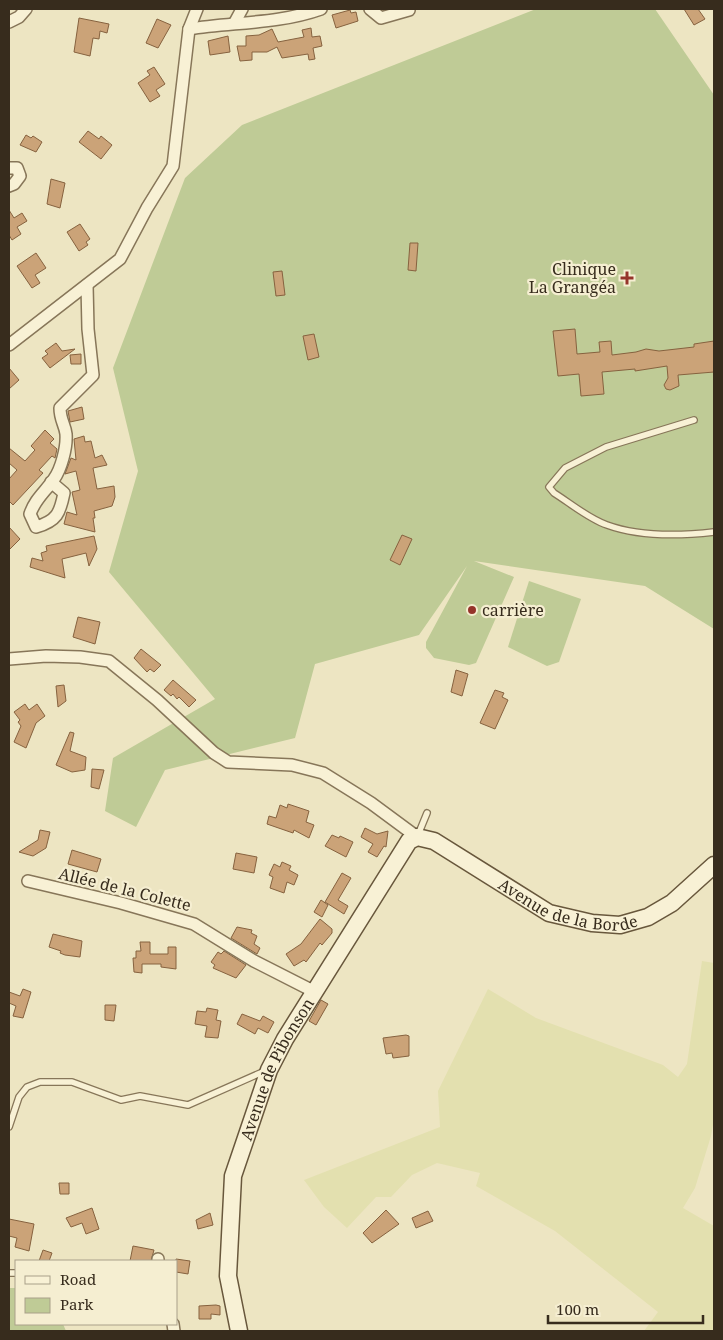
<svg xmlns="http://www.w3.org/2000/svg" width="723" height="1340" font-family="'Noto Serif',serif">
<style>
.farmland{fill:#e3e0af}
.green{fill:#bfcb96}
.building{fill:#cba378;stroke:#86623f}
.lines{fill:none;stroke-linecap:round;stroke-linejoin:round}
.lane-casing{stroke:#877659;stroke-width:8}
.street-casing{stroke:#877659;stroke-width:14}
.secondary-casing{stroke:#68573c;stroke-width:19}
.lane{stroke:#f8f1d5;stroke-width:5.5}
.street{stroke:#f8f1d5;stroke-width:11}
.secondary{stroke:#f8f1d5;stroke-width:16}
.poi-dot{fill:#95342a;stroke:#f5eed1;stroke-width:2}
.labels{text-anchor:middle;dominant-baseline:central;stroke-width:4.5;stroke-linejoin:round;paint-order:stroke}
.poi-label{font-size:16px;fill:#372c1d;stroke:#f5eed1;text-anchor:end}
.street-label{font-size:16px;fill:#372c1d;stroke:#f5eed1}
</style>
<rect width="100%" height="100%" fill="#ede5c2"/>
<path class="farmland" d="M702 961 714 963V1119L711 1136 695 1188 683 1208 714 1226V1331H644L658 1312 555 1231 476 1186 480 1173 437 1163 412 1175 391 1197H376L347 1228 324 1207 304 1180 440 1127 438 1091 488 989 536 1018 663 1065 678 1077 687 1064Z"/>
<g class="green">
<path d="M536 9H655L714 95V629L645 586 474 561 514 577 476 663 469 665 434 658 426 648V642L467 566 419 635 315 664 295 738 165 770 136 827 105 811 113 758 215 699 109 572 138 471 113 368 185 178 242 125Z"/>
<path d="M529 581 581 599 559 662 547 666 508 647Z"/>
<path d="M9 1288H16V1324H63L66 1331H9Z"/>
</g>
<g class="building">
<path d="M684 9H698L705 19 694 25Z"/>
<path d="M350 10 351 13 356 12 358 21 336 28 332 15Z"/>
<path d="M79 18 109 24 107 33 100 31 99 39 93 38 90 56 74 52Z"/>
<path d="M157 19 171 25 158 48 146 43Z"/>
<path d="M311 28 312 37 320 36 322 46 313 48 315 59 309 60 308 54 282 58 277 47 267 52H252V60L240 61 237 46H246V36L259 35 272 29 278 42 304 37 302 30Z"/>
<path d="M228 36 230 52 210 55 208 41Z"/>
<path d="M154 67 165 84 156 90 160 96 150 102 138 83 150 75 147 71Z"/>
<path d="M88 131 99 139 101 136 112 145 101 159 79 142Z"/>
<path d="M26 135 31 138 33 136 42 142 36 152 20 145Z"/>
<path d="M51 179 65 183 60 208 47 204Z"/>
<path d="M9 210 14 218 22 213 27 221 17 227 21 234 12 240 9 235Z"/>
<path d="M80 224 90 239 86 242 88 245 79 251 67 232Z"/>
<path d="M410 243H418L416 271 408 270Z"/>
<path d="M36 253 46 268 35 275 40 283 32 288 17 266Z"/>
<path d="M282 271 285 295 276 296 273 272Z"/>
<path d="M575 329 577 354 600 352 599 342 611 341 612 355 636 352 646 349 659 351 694 347V344L714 341V372L678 375 679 386 670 390 666 389 664 385 668 378 667 366 635 371V369L602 372 604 394 581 396 579 374 558 376 553 331Z"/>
<path d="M314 334 319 357 308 360 303 336Z"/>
<path d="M56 343 62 351 75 349 50 368 42 358 48 354 45 351Z"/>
<path d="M81 354V364H71L70 355Z"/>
<path d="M9 368 19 380 9 389Z"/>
<path d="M82 407 84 419 70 422 68 411Z"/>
<path d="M45 430 54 439 50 443 57 449 55 458 52 456 39 470 43 473 13 505 9 501V479L17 470 9 463V448L25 461 35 450 31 446Z"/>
<path d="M84 436 85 442 91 441 95 458 102 455 107 465 93 468 97 489 114 486 115 497 112 506 94 511 95 518H93L95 532 64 524 67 512 77 515 72 492 80 490 76 471 65 474 71 458 76 460 74 439Z"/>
<path d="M9 527 20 539 9 550Z"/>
<path d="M402 535 412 539 400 565 390 560Z"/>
<path d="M94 536 97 549 89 566 86 553 62 559 65 578 30 567 32 558 43 561 41 553 47 551 46 546Z"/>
<path d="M78 617 100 622 95 644 73 637Z"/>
<path d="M141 649 161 665 154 672 150 669 147 672 134 658Z"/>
<path d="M456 670 468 674 462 696 451 692Z"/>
<path d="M173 680 196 700 189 707 179 697 177 699 173 694 171 696 164 690Z"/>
<path d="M64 685 66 701 58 707 56 686Z"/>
<path d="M495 690 504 693 502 697 508 700 495 729 480 723Z"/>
<path d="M25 704 29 710 37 704 45 716 36 723 26 748 14 742 21 726 18 722 20 720 14 712Z"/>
<path d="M70 732 74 733 70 751 86 757 85 770 72 772 56 765Z"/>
<path d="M92 769 104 770 99 789 91 787Z"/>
<path d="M288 804 309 811 306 822 314 825 309 838 294 830 293 833 267 824 269 816 276 818 280 805 287 808Z"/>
<path d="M365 828 377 834 388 831 386 847 384 846 377 857 368 852 373 844 361 837Z"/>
<path d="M40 830 50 832 46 848 33 856 19 852 38 840Z"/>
<path d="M332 835 339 838 340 836 353 842 346 857 325 846Z"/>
<path d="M72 850 101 859 97 872 68 864Z"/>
<path d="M236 853 257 857 254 873 233 869Z"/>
<path d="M282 862 291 866 289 870 298 875 294 885 287 882 284 893 270 888 273 877 269 875 274 864 280 867Z"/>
<path d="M342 873 351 878 338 900 348 906 344 914 325 902Z"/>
<path d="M321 900 328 905 322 917 314 912Z"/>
<path d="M320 919 332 929V933L322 945 320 943 306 962 304 960 294 966 286 954 301 944Z"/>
<path d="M237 927 252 930 251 933 257 936 254 944 260 948 257 954 231 938Z"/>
<path d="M53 934 82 941 80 957 65 955 60 953 61 951 49 947Z"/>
<path d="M140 942H150V954H168V947H176V969L161 967V964H142V973L134 972 133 958H136V951H141Z"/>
<path d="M224 951 246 965 236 978 213 968 215 965 211 962 218 952 221 954Z"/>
<path d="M23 989 31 992 23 1018 13 1016 16 1006 9 1003V992L20 996Z"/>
<path d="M321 1000 328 1004 316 1025 309 1021Z"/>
<path d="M105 1005H116L114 1021 105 1020Z"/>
<path d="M207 1008 218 1010 216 1020 221 1021 218 1038 205 1037 207 1026 195 1024 197 1011 206 1012Z"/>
<path d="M242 1014 260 1021 263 1016 274 1022 268 1033 258 1028 255 1034 237 1024Z"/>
<path d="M406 1035 409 1036V1056L393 1058 392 1053 386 1054 383 1038Z"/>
<path d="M59 1183H69V1194H60Z"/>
<path d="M92 1208 99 1229 86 1234 82 1223 71 1227 66 1218Z"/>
<path d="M386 1210 399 1224 372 1243 363 1233Z"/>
<path d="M428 1211 433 1221 416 1228 412 1218Z"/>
<path d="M210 1213 213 1225 198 1229 196 1220Z"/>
<path d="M9 1219 34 1224 29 1251 15 1247 17 1238 9 1236Z"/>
<path d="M133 1246 154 1250 151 1261H130Z"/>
<path d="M43 1250 52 1253 49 1261H39Z"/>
<path d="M176 1259 190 1261 188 1274 176 1272Z"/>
<path d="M216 1305 220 1306V1315L211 1314V1319H199V1306Z"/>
</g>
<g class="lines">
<defs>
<g id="lane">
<path d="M694 420 606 447 565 468 549 487 554 493C570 503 589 519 607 525 640 537 679 536 714 532"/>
<path d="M418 835 427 813"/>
<path d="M9 1127 19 1097 27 1087 40 1082H72L121 1100 140 1096 188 1105 265 1071"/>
<path d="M9 1273H16"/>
</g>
<g id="street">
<path d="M370 9 381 18 409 10"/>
<path d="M9 22 19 17 26 9"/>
<path d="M235 22 242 9"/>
<path d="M189 29C233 22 279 24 321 9"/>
<path d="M9 168H17L20 176 14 184 9 186"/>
<path d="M9 345 120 259 147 208 173 166 189 29 197 9"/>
<path d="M51 482 64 493C60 513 57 521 36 527L30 514C35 499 45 492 54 479 61 469 67 448 66 434 65 425 60 420 60 408L93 375 88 329 87 285"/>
<path d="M9 659 46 656 80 657 109 661 157 700 214 753 228 762 292 765 323 773 371 803 417 837"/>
<path d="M28 881 121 903 194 924 254 961 315 992"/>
<path d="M158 1261V1259"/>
<path d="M173 1324 174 1331"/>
</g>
<g id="secondary">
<path id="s1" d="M239 1331 228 1276 233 1176 269 1070 285 1039 409 841 417 837 434 841 549 913 592 923 620 925 648 917 672 903 714 865"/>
</g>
</defs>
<use href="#lane" class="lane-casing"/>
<use href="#street" class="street-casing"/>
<use href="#secondary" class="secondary-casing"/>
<use href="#lane" class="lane"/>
<use href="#street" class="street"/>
<use href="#secondary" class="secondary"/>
</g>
<g class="poi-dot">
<path d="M624.5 270.5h5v5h5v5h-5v5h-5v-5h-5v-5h5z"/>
<circle cx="472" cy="610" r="5"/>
</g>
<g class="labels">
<g class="poi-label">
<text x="616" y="269">Clinique<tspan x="616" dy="18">La Grangéa</tspan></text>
<text x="482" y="610" text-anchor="start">carrière</text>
</g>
<g class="street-label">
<text transform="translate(125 889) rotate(14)">Allée de la Colette</text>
<text stroke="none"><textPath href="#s1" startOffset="715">Avenue de la Borde</textPath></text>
<text stroke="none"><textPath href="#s1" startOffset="272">Avenue de Pibonson</textPath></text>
</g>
</g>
<rect width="723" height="1340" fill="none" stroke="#372c1d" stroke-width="20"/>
<rect x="15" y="1260" width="162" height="65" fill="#f5eed1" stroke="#a9a089"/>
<rect x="25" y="1276" width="25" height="8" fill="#f8f1d5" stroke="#a9a089"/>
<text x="60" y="1285" font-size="15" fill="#372c1d">Road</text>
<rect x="25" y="1298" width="25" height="15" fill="#bfcb96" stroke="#a9a089"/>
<text x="60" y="1310" font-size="15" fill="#372c1d">Park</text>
<path d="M548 1315v8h155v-8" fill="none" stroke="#372c1d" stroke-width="2.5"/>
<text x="556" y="1315" font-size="15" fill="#372c1d" stroke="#f5eed1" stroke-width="4" paint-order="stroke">100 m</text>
</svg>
